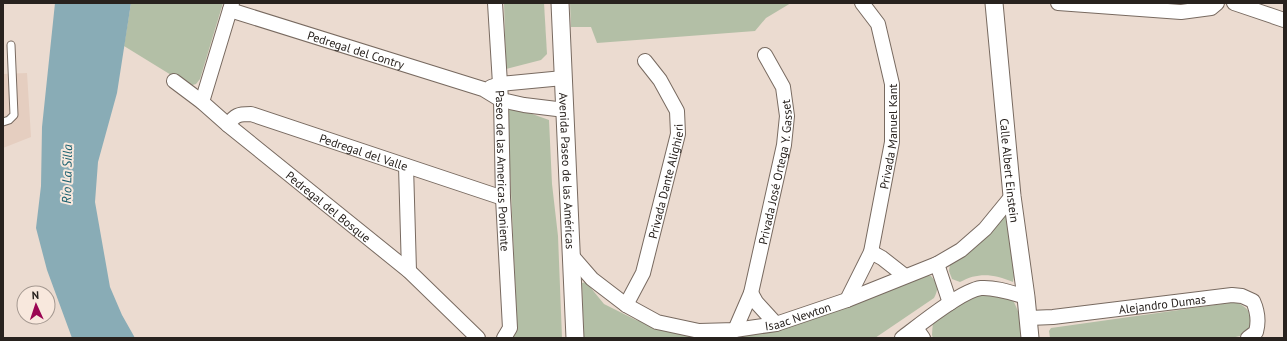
<svg xmlns="http://www.w3.org/2000/svg" width="1287" height="341" font-family="'PT Sans',sans-serif">
<style>
.built{fill:#e5cec0}
.green{fill:#b3bfa6}
.water{fill:#89acb6}
.lines{fill:none;stroke-linecap:round;stroke-linejoin:round}
.service-casing{stroke:#786a60;stroke-width:9}
.minor-casing{stroke:#786a60;stroke-width:16}
.tertiary-casing{stroke:#786a60;stroke-width:19}
.service{stroke:#fff;stroke-width:7}
.minor{stroke:#fff;stroke-width:14}
.tertiary{stroke:#fff;stroke-width:17}
.labels{text-anchor:middle;dominant-baseline:central;stroke-width:4;stroke-linejoin:round;paint-order:stroke}
.street-label{font-size:12px;fill:#28221e;stroke:#f8e8dd}
.water-label{font-size:13px;font-style:italic;fill:#1b606f;stroke:#f8e8dd}
</style>
<rect width="100%" height="100%" fill="#ebdbd0"/>
<path class="built" d="M27 73 31 137 3 148V74Z"/>
<g class="green">
<path d="M131 3H223L200 79 196 84 189 86 124 46Z"/>
<path d="M504 3H544L547 54 541 60 506 69Z"/>
<path d="M570 3H791L766 18 755 31 597 43 591 27H571Z"/>
<path d="M507 105 549 120 552 184 558 236 562 338H509L515 332 517 322Z"/>
<path d="M1004 212 1008 215 1014 276 1013 282C994 274 978 272 960 282L952 279 949 271 950 264 973 249 991 233Z"/>
<path d="M921 274 931 276C938 284 939 288 934 298L875 338H584L582 283 586 282 604 304 636 320 671 328 751 331Z"/>
<path d="M980 290 998 292 1014 302 1021 318 1022 338H933L932 335 933 320Z"/>
<path d="M1236 302C1250 309 1252 313 1250 329L1240 336 1231 338H1050L1049 331 1051 328Z"/>
</g>
<path class="water" d="M55 3H131L117 93 98 162 95 202 110 287 122 315 135 338H72L47 270 36 228 41 186 42 127Z"/>
<g class="lines">
<defs>
<path id="service" d="M3 122 9 120 14 115 11 45"/>
<g id="minor">
<path id="s1" d="M495 3 501 100 503 198 510 328 504 338"/>
<path d="M1058 3 1181 12 1211 8 1217 3"/>
<path d="M1234 3 1284 20"/>
<path id="s2" d="M230 10 483 89 501 100 524 105 565 110"/>
<path id="s3" d="M174 81 202 102 228 125 409 271 478 338"/>
<path d="M491 87 500 84 563 78"/>
<path d="M202 102 232 3"/>
<path id="s4" d="M228 125C235 115 238 114 251 114L503 198"/>
<path d="M406 166 409 271"/>
<path d="M871 252 882 258 905 276"/>
<path id="s5" d="M572 256 592 279 626 305 657 322 699 331 735 330 776 324 847 300 937 264 961 250 985 229 1012 196"/>
<path d="M937 264 950 303"/>
<path d="M751 293 756 302 776 324"/>
<path id="s6" d="M847 300 871 252 892 142V84L878 24 862 3"/>
<path id="s7" d="M626 305 643 273 678 134 677 111 660 80 645 61"/>
<path id="s8" d="M1029 318 1053 317 1232 295 1242 296 1253 301C1258 312 1259 321 1256 332L1248 338"/>
<path d="M916 328 923 338"/>
<path id="s9" d="M735 330 751 293 784 145 787 116 783 87 765 55"/>
<path d="M902 338C918 326 962 290 981 288 996 287 1012 293 1026 297"/>
</g>
<g id="tertiary">
<path id="s10" d="M560 3 575 338"/>
<path id="s11" d="M994 3 1012 196 1026 297 1030 338"/>
</g>
</defs>
<use href="#service" class="service-casing"/>
<use href="#minor" class="minor-casing"/>
<use href="#tertiary" class="tertiary-casing"/>
<use href="#service" class="service"/>
<use href="#minor" class="minor"/>
<use href="#tertiary" class="tertiary"/>
</g>
<g class="labels">
<g class="street-label">
<text stroke="none"><textPath href="#s2" startOffset="132">Pedregal del Contry</textPath></text>
<text stroke="none"><textPath href="#s6" startOffset="171">Privada Manuel Kant</textPath></text>
<text stroke="none"><textPath href="#s4" startOffset="146">Pedregal del Valle</textPath></text>
<text stroke="none"><textPath href="#s10" startOffset="168">Avenida Paseo de las Américas</textPath></text>
<text stroke="none"><textPath href="#s1" startOffset="168">Paseo de las Americas Poniente</textPath></text>
<text stroke="none"><textPath href="#s11" startOffset="168">Calle Albert Einstein</textPath></text>
<text stroke="none"><textPath href="#s9" startOffset="164">Privada José Ortega Y. Gasset</textPath></text>
<text stroke="none"><textPath href="#s7" startOffset="131">Privada Dante Alighieri</textPath></text>
<text stroke="none"><textPath href="#s3" startOffset="199">Pedregal del Bosque</textPath></text>
<text stroke="none"><textPath href="#s8" startOffset="134">Alejandro Dumas</textPath></text>
<text stroke="none"><textPath href="#s5" startOffset="252">Isaac Newton</textPath></text>
</g>
<g class="water-label">
<text transform="translate(67 174) rotate(-89)">Río La Silla</text>
</g>
</g>
<rect width="1287" height="341" fill="none" stroke="#28221e" stroke-width="8"/>
<g transform="translate(36 305) rotate(357)"><circle r="19" fill="#f8e8dd" stroke="#a59991"/>
<path d="M0-3L7 15L0 10L-7 15Z" fill="#9b0553"/>
<text y="-6" font-size="11" font-weight="bold" text-anchor="middle" fill="#28221e">N</text>
</g>
</svg>
